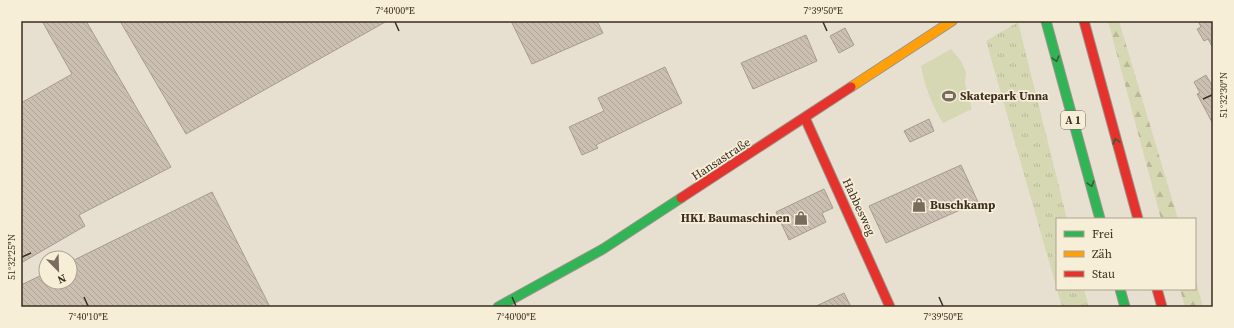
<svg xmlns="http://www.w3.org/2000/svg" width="1234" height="328" font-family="'Source Serif 4',serif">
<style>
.grass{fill:url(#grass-tufts)}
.forest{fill:url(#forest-firs)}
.pitch{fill:#d6d7b3}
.building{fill:url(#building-back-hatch);stroke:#a89c90}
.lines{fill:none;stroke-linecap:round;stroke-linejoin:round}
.fast-casing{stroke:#9c958a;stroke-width:11}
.slow-casing{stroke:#9c958a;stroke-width:11}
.jam-casing{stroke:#9c958a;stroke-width:11}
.fast{stroke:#30b455;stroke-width:9}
.slow{stroke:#ff9f0a;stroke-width:9}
.jam{stroke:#e5322d;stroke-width:9}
.oneway{stroke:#385d33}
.ticks{fill:none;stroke:#3d2e20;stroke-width:1.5}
.labels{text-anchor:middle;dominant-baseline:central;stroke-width:3.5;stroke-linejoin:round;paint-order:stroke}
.shield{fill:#f7eed8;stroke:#756857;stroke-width:1}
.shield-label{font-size:11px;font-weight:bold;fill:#3d2e20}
.poi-label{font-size:12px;font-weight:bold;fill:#3d2e20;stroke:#f7eed8;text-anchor:start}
.street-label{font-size:12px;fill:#3d2e20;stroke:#f7eed8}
.neatline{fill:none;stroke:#3d2e20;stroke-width:1.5}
.ticks-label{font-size:10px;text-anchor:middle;fill:#3d2e20}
</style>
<defs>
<pattern id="grass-tufts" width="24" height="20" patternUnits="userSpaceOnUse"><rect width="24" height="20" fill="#d6d7b3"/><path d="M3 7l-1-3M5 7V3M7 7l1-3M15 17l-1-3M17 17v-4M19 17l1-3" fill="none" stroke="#b9b99a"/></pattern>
<pattern id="forest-firs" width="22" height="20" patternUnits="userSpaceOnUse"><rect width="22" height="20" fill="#d6d7b3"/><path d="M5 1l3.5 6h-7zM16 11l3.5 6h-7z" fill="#b9b99a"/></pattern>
<pattern id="building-back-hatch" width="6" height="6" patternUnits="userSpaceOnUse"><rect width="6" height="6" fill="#cbbfb2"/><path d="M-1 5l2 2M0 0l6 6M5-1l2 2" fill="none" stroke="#afa499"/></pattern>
</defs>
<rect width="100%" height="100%" fill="#e7e0d1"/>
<path class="grass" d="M1018 22 1067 219H1057V289H1084L1089 307H1062L986 41Z"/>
<g class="forest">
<path d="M1108 21H1119L1178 219H1161Z"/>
<path d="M1195 278 1203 307H1185L1180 289H1195Z"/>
</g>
<path class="pitch" d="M951 49 961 61 966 72 965 84 972 109 943 123C932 105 925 87 921 66Z"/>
<g class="building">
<path d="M42 21H86L171 167 79 215 85 226 21 263V103L72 74Z"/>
<path d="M120 21H387L186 134Z"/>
<path d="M511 21H597L603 33 532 64Z"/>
<path d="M1198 21H1213V48L1208 39 1204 41 1197 29 1201 27Z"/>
<path d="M845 28 854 45 839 53 830 36Z"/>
<path d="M806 35 817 61 753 89 741 63Z"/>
<path d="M665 67 682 103 596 145 598 148 582 155 569 127 604 111 598 98Z"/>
<path d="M1206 75 1213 87V124L1197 94 1200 93 1194 82Z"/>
<path d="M929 119 934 131 910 142 904 131Z"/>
<path d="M961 165 978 202 886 243 869 206Z"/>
<path d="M824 189 833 208 822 213 826 222 789 240 776 212Z"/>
<path d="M212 192 270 307H21V285L46 273V282H70V262Z"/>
<path d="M844 293 851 307H814Z"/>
</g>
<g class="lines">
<defs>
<g id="fast">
<path d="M1046 21 1100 219"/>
<path d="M1120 289 1125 307"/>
<path d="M498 307 603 249 681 198"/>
</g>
<path id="slow" d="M851 87 952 21"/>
<g id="jam">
<path d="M1084 21 1138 219"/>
<path d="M805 118 890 307"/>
<path d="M681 198 851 87"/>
<path d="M1157 289 1162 307"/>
</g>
</defs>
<use href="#fast" class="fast-casing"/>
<use href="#slow" class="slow-casing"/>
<use href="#jam" class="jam-casing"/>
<use href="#fast" class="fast"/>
<use href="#slow" class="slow"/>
<use href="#jam" class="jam"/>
</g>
<defs><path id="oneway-chevron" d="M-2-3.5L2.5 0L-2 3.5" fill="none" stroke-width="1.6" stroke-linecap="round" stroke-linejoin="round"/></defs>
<g class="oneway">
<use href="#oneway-chevron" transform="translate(1056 59) rotate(74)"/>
<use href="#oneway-chevron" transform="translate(1116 141) rotate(-105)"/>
<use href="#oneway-chevron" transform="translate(1091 184) rotate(74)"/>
</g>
<path class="ticks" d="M395 22 399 31M823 22 827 31M1203 99 1212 95M22 257 31 253M84 297 88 306M512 297 516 306M939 297 943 306"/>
<defs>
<symbol id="stadium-bare" viewBox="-9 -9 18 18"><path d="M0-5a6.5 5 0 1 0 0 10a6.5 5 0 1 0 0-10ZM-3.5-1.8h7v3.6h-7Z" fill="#786c5e" stroke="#f7eed8" stroke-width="2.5" paint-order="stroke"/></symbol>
<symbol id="shop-bare" viewBox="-9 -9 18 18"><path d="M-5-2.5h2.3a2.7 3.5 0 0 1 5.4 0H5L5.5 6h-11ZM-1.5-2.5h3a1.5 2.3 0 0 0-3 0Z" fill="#786c5e" stroke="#f7eed8" stroke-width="2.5" paint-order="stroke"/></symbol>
</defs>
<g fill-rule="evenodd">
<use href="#stadium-bare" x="939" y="86" width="20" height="20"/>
<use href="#shop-bare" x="909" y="195" width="20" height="20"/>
<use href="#shop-bare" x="791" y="208" width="20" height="20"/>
</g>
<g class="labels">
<rect class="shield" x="1061" y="111" width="24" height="18" rx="3"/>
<g class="shield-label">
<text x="1073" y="120">A 1</text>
</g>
<g class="poi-label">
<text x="960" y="96">Skatepark Unna</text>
<text x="930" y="205">Buschkamp</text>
<text x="790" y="218" text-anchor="end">HKL Baumaschinen</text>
</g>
<g class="street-label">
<text transform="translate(721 159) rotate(-33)">Hansastraße</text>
<text transform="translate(859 207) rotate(65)">Habbesweg</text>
</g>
</g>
<rect width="1234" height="328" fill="none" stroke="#f7eed8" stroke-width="44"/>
<rect x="1056" y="218" width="140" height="72" fill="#f7eed8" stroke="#ada18e"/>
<rect x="1064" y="231" width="20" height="6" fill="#30b455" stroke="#ada18e"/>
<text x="1092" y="238" font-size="12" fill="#3d2e20">Frei</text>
<rect x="1064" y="251" width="20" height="6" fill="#ff9f0a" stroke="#ada18e"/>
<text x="1092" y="258" font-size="12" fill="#3d2e20">Zäh</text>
<rect x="1064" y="271" width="20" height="6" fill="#e5322d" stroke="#ada18e"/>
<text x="1092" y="278" font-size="12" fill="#3d2e20">Stau</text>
<g transform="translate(58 270) rotate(157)"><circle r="19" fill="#f7eed8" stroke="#ada18e"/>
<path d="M0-3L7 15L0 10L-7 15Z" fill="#786c5e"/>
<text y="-6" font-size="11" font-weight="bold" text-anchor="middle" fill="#3d2e20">N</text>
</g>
<rect x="22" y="22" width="1190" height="284" class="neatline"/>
<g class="ticks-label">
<text x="395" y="14">7°40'00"E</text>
<text x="823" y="14">7°39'50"E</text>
<text transform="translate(1223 95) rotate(-90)" y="4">51°32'30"N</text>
<text transform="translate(11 257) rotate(-90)" y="4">51°32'25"N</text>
<text x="88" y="320">7°40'10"E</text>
<text x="516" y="320">7°40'00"E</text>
<text x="943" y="320">7°39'50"E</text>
</g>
</svg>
